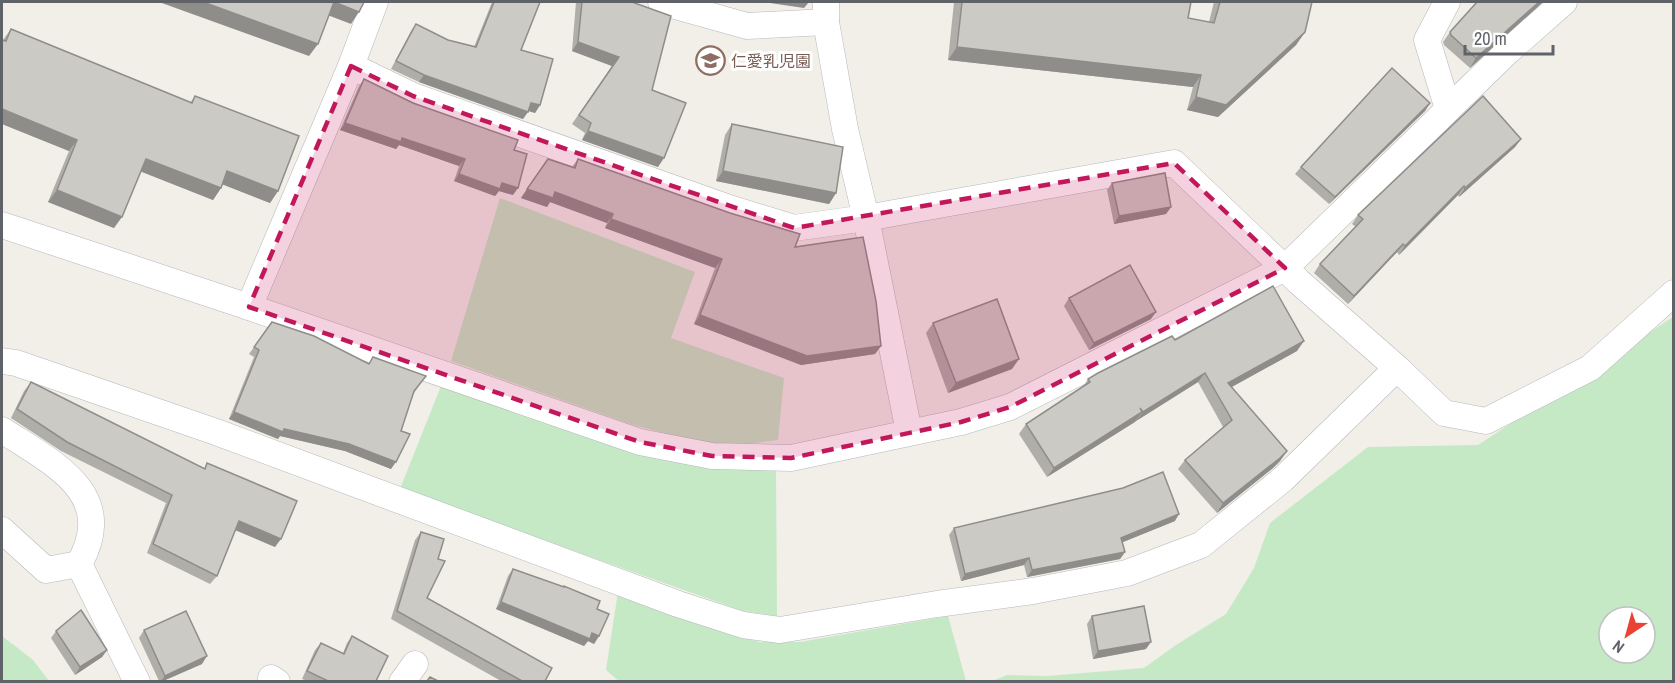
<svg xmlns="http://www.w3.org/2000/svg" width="1675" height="683" font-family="'Archivo Narrow','Noto Sans JP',sans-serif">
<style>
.green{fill:#c5e8c5;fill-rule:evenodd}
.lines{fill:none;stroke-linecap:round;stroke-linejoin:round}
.street-casing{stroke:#b5b8bc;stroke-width:27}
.street{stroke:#fff;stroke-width:26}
.wall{fill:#afaea9}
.shaded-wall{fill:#8f8d8a}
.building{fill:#cccac5;stroke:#8f8d8a;stroke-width:1.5}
.marked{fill:#c2185b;fill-opacity:0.2;stroke:#c2185b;stroke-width:4.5;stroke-dasharray:12 8;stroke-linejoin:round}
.labels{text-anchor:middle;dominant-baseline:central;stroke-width:6;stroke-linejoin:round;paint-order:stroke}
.education-label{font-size:16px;fill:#785e54;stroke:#fff;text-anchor:start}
</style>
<rect width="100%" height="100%" fill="#f1efe8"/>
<g class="green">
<path d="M500 198 695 272 671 338 784 378 778 440 728 446 682 438 630 424 451 361Z"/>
<path d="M1673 317V681L990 682 1007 675 1047 676 1144 668 1176 645 1226 614 1254 568 1270 523 1368 447 1478 445ZM1609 617H1645V653H1609Z"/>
<path d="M441 386 710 469H776L777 616 743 611 400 489Z"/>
<path d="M618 592 759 642H800L948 616 966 681 620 682 606 670Z"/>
<path d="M2 636 33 660 49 681H2Z"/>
</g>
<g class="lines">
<defs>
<g id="street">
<path d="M661 2 747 26 826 22"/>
<path d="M826 2V22L845 129 866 218 909 432"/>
<path d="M1447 2 1427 40 1448 109"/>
<path d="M351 66 413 96 729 208 794 228 866 218 1174 163 1299 282 1397 368 1444 413 1486 421 1590 368 1674 293"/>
<path d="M2 225 249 307 640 442 712 456 791 458 961 422 1010 407 1285 268 1507 52 1564 2"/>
<path d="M249 307 351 66 375 2"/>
<path d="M2 361 16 363 216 432 678 604 743 625 780 630 937 604 1033 591 1127 573 1201 545 1283 479 1397 368"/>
<path d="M2 430C52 463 119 493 79 564L46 570 2 530"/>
<path d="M79 564 137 682"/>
<path d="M271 678 277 682"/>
<path d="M402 682 415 664"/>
</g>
</defs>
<use href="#street" class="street-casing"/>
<use href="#street" class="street"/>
</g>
<g class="wall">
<path d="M492 2H540L521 50 540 105 535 113 528 111 523 119 419 82 391 69 411 31 416 24 448 40 474 47Z"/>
<path d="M576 2H632L652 90 658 167 582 140 585 133 572 124 612 66 572 51Z"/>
<path d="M954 2H1191L1188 18 1209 22 1214 2H1312L1305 32 1296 45 1218 117 1187 110 1193 87 948 60Z"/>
<path d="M1477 2H1543L1470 68 1444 45 1443 42 1450 32Z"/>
<path d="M11 29 190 103 195 96 278 191 270 203 222 184 221 188 213 200 140 171 114 228 48 202 69 151 2 124V40H3Z"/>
<path d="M364 79 514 150 513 195 499 191 495 196 454 181 459 166 399 145 396 149 340 130 359 86Z"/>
<path d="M1430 103 1425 111 1329 204 1295 174 1301 167Z"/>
<path d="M732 124 836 193 829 204 716 181 725 135Z"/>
<path d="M1521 139 1515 147 1459 197 1458 195 1399 255 1397 252 1348 304 1314 273 1320 264 1356 227 1352 224 1358 215Z"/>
<path d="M548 159 572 167 578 159 795 247 881 346 875 354 801 365 694 324 715 268 605 228 607 223 550 202 547 207 521 198Z"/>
<path d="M1112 183 1171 207 1166 214 1114 224 1107 190Z"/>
<path d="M1069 298 1151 319 1089 350 1064 306Z"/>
<path d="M272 322 369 364 426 376 414 393 401 431 391 469 345 451 280 436 278 439 229 419 254 357 249 354Z"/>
<path d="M933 323 1012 369 948 393 926 333Z"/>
<path d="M1175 340 1297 351 1231 387 1287 451 1280 461 1273 468 1217 513 1178 469 1185 460 1223 427 1198 382 1047 477 1019 434 1026 424 1083 387 1088 379Z"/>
<path d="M31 382 204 469 207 463 275 547 235 530 217 576 210 584 147 553 166 503 61 451 11 418 24 391Z"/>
<path d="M1175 521 1122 542 1125 552 1120 559 1027 577 1024 565 961 581 949 535 954 528Z"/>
<path d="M421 532 427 598 545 681H501L391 619 415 540Z"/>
<path d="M513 569 563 587 597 609 599 636 594 644 588 641 584 646 496 609 508 576Z"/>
<path d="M1092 616 1146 649 1093 659 1087 624Z"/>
<path d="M144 630 202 664 163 681H159L139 638Z"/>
<path d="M56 631 107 650 102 657 75 675 51 638Z"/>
<path d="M352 636 376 681H308L302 679 315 650 321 643 343 653 347 643Z"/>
</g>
<g class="shaded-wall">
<path d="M159 2H203L318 44 309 56Z"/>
<path d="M334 2 359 12 351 24 325 14Z"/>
<path d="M771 2H809L804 8 770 3Z"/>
<path d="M1539 2H1543L1470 68 1476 58Z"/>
<path d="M1305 32 1296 45 1218 117 1187 110 1196 97Z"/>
<path d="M578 42 619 57 612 66 572 51Z"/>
<path d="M957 47 1201 75 1193 87 948 60Z"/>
<path d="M424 75 528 112 523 119 419 82Z"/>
<path d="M531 103 540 105 535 113 526 110Z"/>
<path d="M1430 103 1425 111 1329 204 1335 197Z"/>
<path d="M2 109 77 140 69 151 2 124Z"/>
<path d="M345 123 402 138 465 159 459 166 399 145 396 149 340 130Z"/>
<path d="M588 131 664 158 658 167 582 140Z"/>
<path d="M1521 139 1515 147 1459 197 1465 188Z"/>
<path d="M146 159 221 188 213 200 137 170Z"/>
<path d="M227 171 278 191 270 203 219 183Z"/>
<path d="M723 171 836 193 829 204 716 181Z"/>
<path d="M459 174 502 183 518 188 513 195 499 191 495 196 454 181Z"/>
<path d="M1464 186 1458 195 1399 255 1405 246Z"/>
<path d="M527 189 555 192 613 214 607 223 550 202 547 207 521 198Z"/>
<path d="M57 190 122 217 114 228 48 202Z"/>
<path d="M1171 207 1166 214 1114 224 1119 216Z"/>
<path d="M611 219 722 259 715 268 605 228Z"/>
<path d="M1403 244 1397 252 1348 304 1354 296Z"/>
<path d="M1156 312 1151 319 1089 350 1094 343Z"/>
<path d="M700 315 881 346 875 354 801 365 694 324Z"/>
<path d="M1304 341 1297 351 1221 393 1228 383Z"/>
<path d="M1019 359 1012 369 948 393 956 383Z"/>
<path d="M1205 373 1198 382 1136 421 1143 412Z"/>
<path d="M234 412 284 429 349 444 396 462 391 469 345 451 280 436 278 439 229 419Z"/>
<path d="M1142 412 1135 422 1047 477 1054 468Z"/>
<path d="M1287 451 1280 461 1273 468 1217 513 1223 503Z"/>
<path d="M1179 514 1175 521 1116 545 1121 538Z"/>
<path d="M239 521 281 539 275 547 233 529Z"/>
<path d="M1125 552 1120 559 1027 577 1032 570Z"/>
<path d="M1029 558 1024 565 961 581 965 574Z"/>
<path d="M501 602 592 633 599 636 594 644 588 641 584 646 496 609Z"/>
<path d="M1151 642 1146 649 1093 659 1098 651Z"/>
<path d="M107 650 102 657 75 675 80 667Z"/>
<path d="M207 656 202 664 163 681H161L165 676Z"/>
</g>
<g class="building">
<path d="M203 2H334L318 44Z"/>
<path d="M334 2H364L359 12Z"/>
<path d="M494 2H540L521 50 553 59 540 105 531 103 528 112 424 75 396 61 416 24 448 40 476 47Z"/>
<path d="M582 2H632L671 16 652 90 686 103 664 158 588 131 591 123 579 115 619 57 578 42Z"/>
<path d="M962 2H1191L1188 18 1214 23 1220 2H1312L1305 32 1226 105 1196 97 1201 75 957 47Z"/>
<path d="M1477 2H1539L1476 58 1451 35 1450 32Z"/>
<path d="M11 29 192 103 195 96 299 136 278 191 227 171 221 188 146 159 122 217 57 190 77 140 2 109V40L6 41Z"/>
<path d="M1392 68 1430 103 1335 197 1301 167Z"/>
<path d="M364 79 413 103 518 140 514 150 527 154 518 188 502 183 500 189 459 174 465 159 402 138 401 142 345 123Z"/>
<path d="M1483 96 1521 139 1465 188 1464 186 1405 246 1403 244 1354 296 1320 264 1363 219 1358 215Z"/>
<path d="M732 124 843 147 836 193 723 171Z"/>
<path d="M548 159 575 168 578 159 730 213 800 234 795 247 863 237 876 301 881 346 807 356 700 315 722 259 611 219 613 214 555 192 553 198 527 189Z"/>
<path d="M1165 173 1171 207 1119 216 1112 183Z"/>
<path d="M1130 265 1156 312 1094 343 1069 298Z"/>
<path d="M1273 286 1304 341 1228 383 1287 451 1280 458 1223 503 1185 460 1232 420 1205 373 1143 412 1140 408 1142 412 1054 468 1026 424 1090 382 1088 379 1098 373 1172 336 1175 340Z"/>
<path d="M997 299 1019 359 956 383 933 323Z"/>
<path d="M272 322 314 336 369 364 373 357 426 376 414 391 401 431 410 434 396 462 349 444 284 429 283 432 234 412 259 350 254 347Z"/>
<path d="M31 382 205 469 207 463 297 501 281 539 239 521 217 576 153 544 172 495 67 442 17 409Z"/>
<path d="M1163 472 1179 514 1121 538 1125 552 1032 570 1029 558 965 574 954 528 1123 488Z"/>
<path d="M421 532 444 539 438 559 445 561 427 598 552 668 545 681H522L397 611Z"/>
<path d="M513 569 564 587V586L600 601 597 609 609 614 599 636 592 633 590 639 501 602Z"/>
<path d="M1144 606 1151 642 1098 651 1092 616Z"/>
<path d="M81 610 107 650 80 667 56 631Z"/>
<path d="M186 611 207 656 165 676 144 630Z"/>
<path d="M352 636 388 656 376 681H328L307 671 321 643 344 654Z"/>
<path d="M430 677 438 681H427Z"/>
</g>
<path class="marked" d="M351 66 413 96 794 228 1174 163 1285 268 1010 407 961 422 791 458 712 456 640 442 249 307Z"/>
<defs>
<symbol id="school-ring" viewBox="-11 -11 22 22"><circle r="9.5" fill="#fff" stroke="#8d6e63" stroke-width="1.5"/><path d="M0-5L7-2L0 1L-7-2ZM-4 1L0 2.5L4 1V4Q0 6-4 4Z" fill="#8d6e63"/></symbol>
</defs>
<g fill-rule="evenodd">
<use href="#school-ring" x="694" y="44" width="33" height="33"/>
</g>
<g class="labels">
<g class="education-label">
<text x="731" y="61">仁愛乳児園</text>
</g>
</g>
<rect width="1675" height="683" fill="none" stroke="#5f6368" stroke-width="6"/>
<g transform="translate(1627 635) rotate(216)"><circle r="28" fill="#ffffff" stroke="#bfc1c3" stroke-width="1.5"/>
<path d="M0-4.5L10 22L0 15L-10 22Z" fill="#ea4335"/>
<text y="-9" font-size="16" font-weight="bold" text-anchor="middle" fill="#5f6368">N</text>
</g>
<path d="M1465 45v9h88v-9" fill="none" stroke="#5f6368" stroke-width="3"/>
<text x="1474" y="45" font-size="18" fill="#5f6368" stroke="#ffffff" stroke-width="4.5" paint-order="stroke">20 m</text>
</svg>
